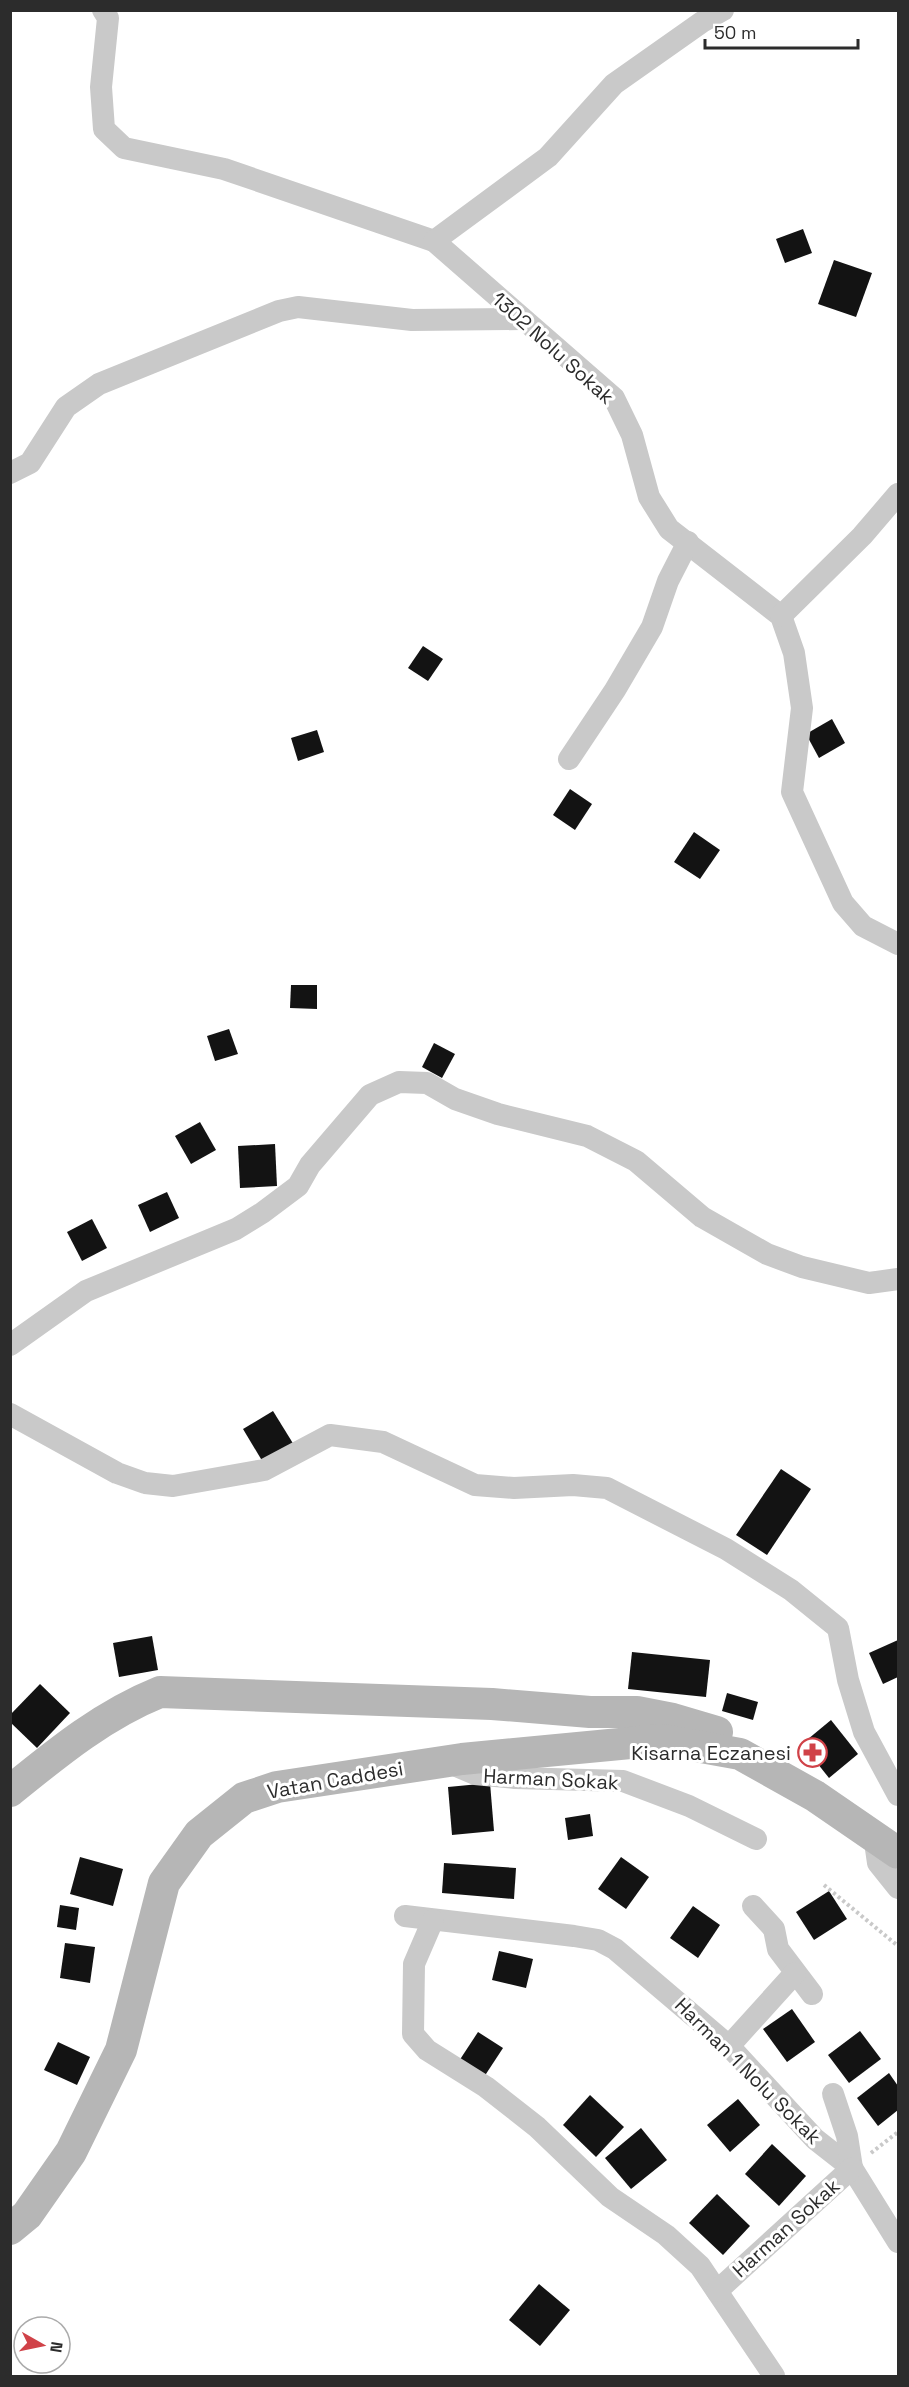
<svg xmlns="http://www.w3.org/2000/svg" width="909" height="2387" font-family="'Space Grotesk',sans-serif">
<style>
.building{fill:#131313}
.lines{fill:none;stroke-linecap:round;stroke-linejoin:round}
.path{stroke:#c9c9c9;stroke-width:4;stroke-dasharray:3 3;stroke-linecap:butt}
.street{stroke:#c9c9c9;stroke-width:22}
.secondary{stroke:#b6b6b6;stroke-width:32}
.labels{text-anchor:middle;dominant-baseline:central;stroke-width:6;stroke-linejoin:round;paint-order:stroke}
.street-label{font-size:20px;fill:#2c2c2c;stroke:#fff}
.poi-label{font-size:20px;fill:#2c2c2c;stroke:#fff;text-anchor:end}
</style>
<rect width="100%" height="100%" fill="#fff"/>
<g class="building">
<path d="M803 229 812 253 785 263 776 239Z"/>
<path d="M834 260 872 273 856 317 818 304Z"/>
<path d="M423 646 443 659 428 681 408 668Z"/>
<path d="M832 719 845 743 819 758 806 734Z"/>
<path d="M317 730 324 752 298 761 291 738Z"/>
<path d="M570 789 592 804 575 830 553 815Z"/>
<path d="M694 832 720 850 700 879 674 862Z"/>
<path d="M291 985H317V1009L290 1008Z"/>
<path d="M229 1029 238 1054 215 1061 207 1036Z"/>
<path d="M434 1043 455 1054 442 1078 422 1067Z"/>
<path d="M200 1122 216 1150 191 1164 175 1136Z"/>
<path d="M275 1144 277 1186 240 1188 238 1146Z"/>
<path d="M167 1192 179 1218 150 1232 138 1205Z"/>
<path d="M92 1219 107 1248 82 1261 67 1232Z"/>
<path d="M273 1411 294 1445 264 1464 243 1429Z"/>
<path d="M781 1469 811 1489 767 1555 736 1535Z"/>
<path d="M152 1636 158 1670 119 1677 113 1643Z"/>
<path d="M898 1640V1677L883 1684 869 1653Z"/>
<path d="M632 1652 710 1660 706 1697 628 1689Z"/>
<path d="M40 1684 70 1713 37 1748 10 1722V1715Z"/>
<path d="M727 1693 758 1702 753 1720 722 1711Z"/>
<path d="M831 1720 858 1754 829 1778 802 1744Z"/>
<path d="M490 1783 494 1831 452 1835 448 1787Z"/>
<path d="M590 1814 593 1836 568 1840 565 1818Z"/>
<path d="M80 1857 123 1869 113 1906 70 1894Z"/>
<path d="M621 1857 649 1877 626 1909 598 1889Z"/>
<path d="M444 1863 516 1868 514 1899 442 1893Z"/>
<path d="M829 1891 847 1919 814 1940 796 1912Z"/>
<path d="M60 1905 79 1908 76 1930 57 1927Z"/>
<path d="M693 1906 720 1925 698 1958 670 1938Z"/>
<path d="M65 1943 95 1947 90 1983 60 1978Z"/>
<path d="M499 1951 533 1959 526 1988 492 1980Z"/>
<path d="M792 2009 815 2042 787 2062 763 2029Z"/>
<path d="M860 2031 881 2059 849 2083 828 2055Z"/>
<path d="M478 2032 503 2048 484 2077 459 2061Z"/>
<path d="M58 2042 90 2057 77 2085 44 2070Z"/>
<path d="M889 2073 898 2086V2110L878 2126 857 2098Z"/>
<path d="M590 2095 624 2127 596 2157 563 2125Z"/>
<path d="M738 2099 760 2125 730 2152 707 2125Z"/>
<path d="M641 2128 667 2160 631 2189 605 2158Z"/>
<path d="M772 2144 806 2176 779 2206 745 2174Z"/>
<path d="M717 2194 750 2226 723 2255 689 2223Z"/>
<path d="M539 2284 570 2310 540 2346 509 2320Z"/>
</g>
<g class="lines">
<g class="path">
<path d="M824 1885 898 1946"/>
<path d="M871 2153 898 2132"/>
</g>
<g class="street">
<path d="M103 10 108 18 101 87 104 129 124 148 224 169 434 241 614 398 632 435 649 497 669 529 781 616 794 653 802 708 792 792 843 903 863 926 898 944"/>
<path d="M434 241 548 157 614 84 702 22 723 10"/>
<path d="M10 473 30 463 66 407 99 384 279 311 298 307 412 320 522 319"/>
<path d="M781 616 862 536 898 494"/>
<path d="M569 759 615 690 652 627 668 581 688 542"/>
<path d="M10 1345 86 1291 236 1229 262 1213 298 1186 310 1165 370 1095 399 1082 427 1083 455 1099 498 1114 587 1136 636 1161 702 1217 767 1254 802 1267 869 1283 898 1279"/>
<path d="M10 1414 117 1473 145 1483 173 1486 264 1470 330 1435 383 1442 475 1485 514 1488 573 1485 607 1488 726 1549 791 1590 838 1628 848 1680 864 1732 898 1795"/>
<path d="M447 1762 475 1774 515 1778 623 1781 689 1806 756 1839"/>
<path d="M874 1835 878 1863 898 1888"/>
<path d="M753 1906 774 1929 778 1949 812 1994"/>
<path d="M405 1916 574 1936 598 1940 615 1949 729 2046 815 2139 852 2168 898 2242"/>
<path d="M433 1920 414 1964 413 2034 427 2050 486 2087 537 2127 610 2197 666 2235 700 2266 774 2376"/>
<path d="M729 2046 795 1973"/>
<path d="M833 2094 847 2136 852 2168"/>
<path d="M717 2291 852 2168"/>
</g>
<g class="secondary">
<path d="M10 1791C58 1752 103 1715 160 1692L492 1704 590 1712H637L673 1719 717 1732"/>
<path d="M10 2229 27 2215 71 2152 121 2050 164 1883 199 1834 244 1798 277 1787 462 1759 662 1740 740 1754 815 1796 898 1853"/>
</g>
</g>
<defs>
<symbol id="pharmacy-ring" viewBox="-11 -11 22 22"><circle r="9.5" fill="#fff" stroke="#d04248" stroke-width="1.5"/><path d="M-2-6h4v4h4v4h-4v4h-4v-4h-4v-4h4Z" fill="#d04248"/></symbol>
</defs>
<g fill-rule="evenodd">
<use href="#pharmacy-ring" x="796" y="1736" width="33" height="33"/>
</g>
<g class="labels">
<g class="street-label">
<text transform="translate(553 348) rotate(42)">1302 Nolu Sokak</text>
<text transform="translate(551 1779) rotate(3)">Harman Sokak</text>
<text transform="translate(335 1780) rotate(-10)">Vatan Caddesi</text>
<text transform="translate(748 2071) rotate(45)">Harman 1 Nolu Sokak</text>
<text transform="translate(786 2228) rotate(-42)">Harman Sokak</text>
</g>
<g class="poi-label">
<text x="791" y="1753">Kisarna Eczanesi</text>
</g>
</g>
<rect width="909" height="2387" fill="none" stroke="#2c2c2c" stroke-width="24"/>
<g transform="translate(42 2345) rotate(99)"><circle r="28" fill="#ffffff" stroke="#ababab" stroke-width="1.5"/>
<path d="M0-4.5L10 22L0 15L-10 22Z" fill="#d04248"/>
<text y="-9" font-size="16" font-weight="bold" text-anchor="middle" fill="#2c2c2c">N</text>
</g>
<path d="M705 39v9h153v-9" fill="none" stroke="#2c2c2c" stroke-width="3"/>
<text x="714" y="39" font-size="18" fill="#2c2c2c" stroke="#ffffff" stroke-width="4.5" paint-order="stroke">50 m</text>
</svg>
